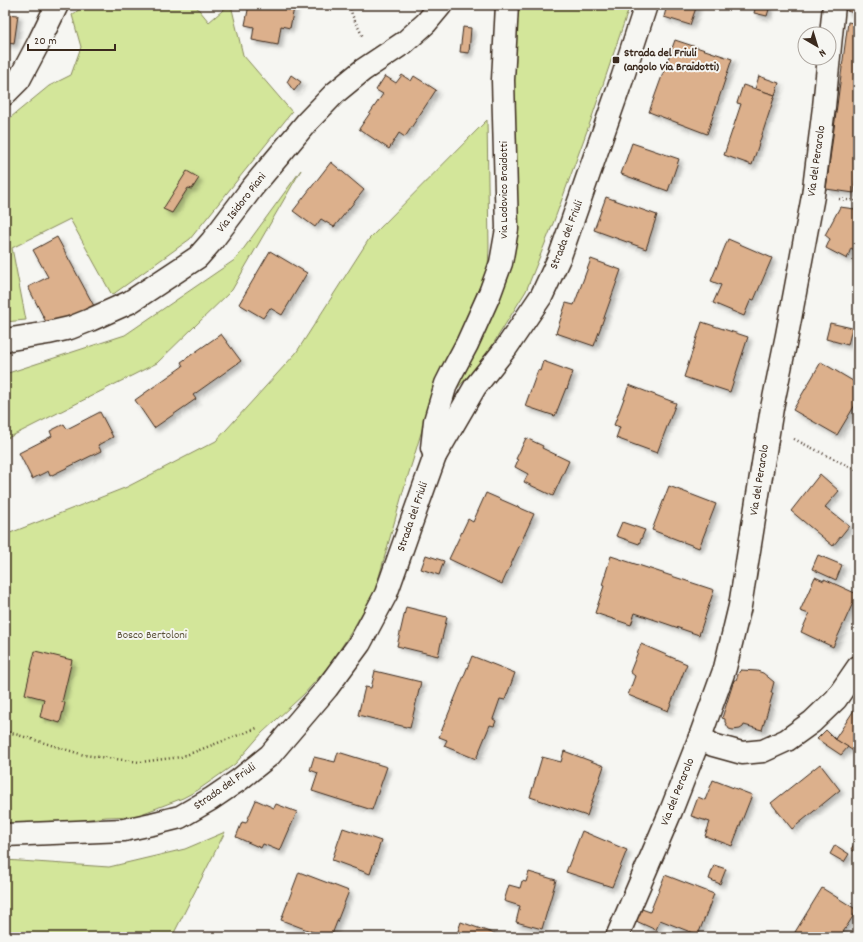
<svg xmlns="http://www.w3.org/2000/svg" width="863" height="942" font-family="Dekko,sans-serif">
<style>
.green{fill:#d3e69a;stroke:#87885c}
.building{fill:#dcb08c;stroke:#3b2a1e;filter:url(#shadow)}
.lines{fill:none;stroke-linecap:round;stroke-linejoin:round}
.minor-casing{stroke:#3b2a1e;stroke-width:25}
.major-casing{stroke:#3b2a1e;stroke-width:25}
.path{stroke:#3b2a1e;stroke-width:2.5;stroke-dasharray:1 3;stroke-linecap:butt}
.minor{stroke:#f6f6f2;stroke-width:22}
.major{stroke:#f6f6f2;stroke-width:22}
.poi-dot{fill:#3b2a1e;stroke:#f6f6f2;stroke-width:1.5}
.labels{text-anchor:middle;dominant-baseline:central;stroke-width:4;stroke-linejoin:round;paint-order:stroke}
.poi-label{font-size:12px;font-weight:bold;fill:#3b2a1e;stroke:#f6f6f2;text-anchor:start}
.street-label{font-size:12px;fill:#3b2a1e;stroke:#f6f6f2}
.park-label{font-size:12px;fill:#595037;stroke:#f6f6f2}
</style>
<defs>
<filter id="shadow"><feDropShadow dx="3.5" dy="3.5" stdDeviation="2" flood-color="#0004"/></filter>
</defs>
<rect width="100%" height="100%" fill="#f6f6f2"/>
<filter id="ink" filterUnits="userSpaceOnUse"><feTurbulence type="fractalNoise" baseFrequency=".025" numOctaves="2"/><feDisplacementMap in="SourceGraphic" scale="8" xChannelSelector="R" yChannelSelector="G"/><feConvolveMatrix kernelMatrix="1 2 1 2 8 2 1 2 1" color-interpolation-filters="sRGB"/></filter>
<g filter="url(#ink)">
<g class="green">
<path d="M85 5H195L209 22 229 5H231L243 55 292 112 190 239 112 295 70 219 12 248 26 320 5 322V122L49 86 71 75 81 47 72 15Z"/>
<path d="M518 5H630L592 117 554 221 526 291 485 357 448 399 485 332 506 283 513 241 516 135 513 79Z"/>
<path d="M487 120 489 247 488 267 464 324 433 393 413 460 404 488 375 591 350 634 329 666 304 694 262 733 235 764 198 790 183 798 136 816 106 817 59 823 5 825V535L127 487 216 441 296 353 369 239Z"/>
<path d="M301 170 232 290 157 363 14 435 5 439V374L125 335 236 259Z"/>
<path d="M225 832 172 937H5V860L109 867 185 849Z"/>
</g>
<g class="building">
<path d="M249 5H287L286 7 294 8 290 28 281 26 278 45 252 40 254 27 245 25Z"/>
<path d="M667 5H697L690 25 664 17Z"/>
<path d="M756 5 770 6 767 16 754 13Z"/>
<path d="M847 5H858V14L847 11Z"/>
<path d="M5 14 18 15 14 44 5 42Z"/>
<path d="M848 22 858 24V156L854 193 826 189Z"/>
<path d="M463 27 471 28 469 53 460 52Z"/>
<path d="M675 40 732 59 707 134 649 112Z"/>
<path d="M291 75 301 82 294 91 287 82Z"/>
<path d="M402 75 411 81 414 76 436 90 405 137 399 133 389 149 359 129 383 94 376 90 385 76 396 83Z"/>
<path d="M759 76 779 83 775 95 755 89Z"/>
<path d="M743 85 775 95 752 165 724 155 741 104 737 103Z"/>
<path d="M632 143 679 159 668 191 621 174Z"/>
<path d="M331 162 364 190 334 227 321 219 315 227 293 211Z"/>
<path d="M187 171 199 178 192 189 188 188 172 213 163 209Z"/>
<path d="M606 197 657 215 646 249 594 230Z"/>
<path d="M858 202V252L851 248 847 259 826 248 830 239 825 235 840 207 855 209Z"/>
<path d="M57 237 94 306 64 323 48 326 28 287 48 277 33 250Z"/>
<path d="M728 239 772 258 754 300 751 299 744 316 713 303 721 285 711 281Z"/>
<path d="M270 251 307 273 282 315 270 308 263 318 239 304Z"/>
<path d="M591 259 621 270 594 346 556 333 566 303 574 305Z"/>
<path d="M702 322 748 337 730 392 684 377Z"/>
<path d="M830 323 852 328 848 345 826 339Z"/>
<path d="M221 334 241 361 193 395 196 399 154 428 135 400 183 366 181 362Z"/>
<path d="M543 361 573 372 567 389 566 388 555 416 525 406 538 370 540 371Z"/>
<path d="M821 362 858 384V400L837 435 793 410Z"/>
<path d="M629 385 676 403 657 453 616 438 620 427 614 425Z"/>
<path d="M100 412 113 437 98 445 101 451 50 476 48 471 32 479 19 453 52 436 50 431 64 424 67 429Z"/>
<path d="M526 438 543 446 542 448 569 461 553 496 524 482 528 474 515 467 518 460 516 459Z"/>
<path d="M820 474 839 491 825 507 849 526 833 546 791 511Z"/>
<path d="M669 486 716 504 699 548 652 530Z"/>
<path d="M486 493 534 514 502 584 449 559 468 519 473 522Z"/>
<path d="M622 522 645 530 639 544 616 536Z"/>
<path d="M426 555 444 561 439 575 421 569Z"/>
<path d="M818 555 842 565 836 580 812 569Z"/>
<path d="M611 556 714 590 699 635 635 613 631 625 595 613 604 586 602 585Z"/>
<path d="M815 577 824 581V579L857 594 833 647 801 632 809 614 800 611Z"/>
<path d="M406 607 447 617 438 656 397 646Z"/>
<path d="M641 644 687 664 668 711 628 695 635 676 630 672Z"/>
<path d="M35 651 72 660 62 702 65 703 60 723 40 717 44 699 25 694Z"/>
<path d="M472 656 515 673 505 700 500 699 493 719 496 721 494 726 490 725 476 759 444 746 447 740 439 737Z"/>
<path d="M741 670 757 671 763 673 774 682 771 693H773L762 730 744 725 743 727 740 729 733 730 729 729 725 722V719L722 718 734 680H736L739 672Z"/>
<path d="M375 671 421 682 410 728 358 715 365 687 371 688Z"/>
<path d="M858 704V754L835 739Z"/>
<path d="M826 730 835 739 848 747 841 755 817 739Z"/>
<path d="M564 751 604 766 587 816 530 797 542 757 561 762Z"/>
<path d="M338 752 387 767 372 810 312 791 318 773 310 770 314 757 335 762Z"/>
<path d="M820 764 840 790 792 829 771 803Z"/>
<path d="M713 780 752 795 732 846 705 836 710 822 691 816 698 797 705 800Z"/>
<path d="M256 800 274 808 276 804 297 812 280 851 263 844 261 848 236 837 242 822 246 823Z"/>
<path d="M343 828 381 841 370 874 332 860Z"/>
<path d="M582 831 627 850 612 887 566 872Z"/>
<path d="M858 838V854L851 849Z"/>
<path d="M835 845 849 854 844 862 830 854Z"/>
<path d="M714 865 726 869 720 884 709 879Z"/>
<path d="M299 872 349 891 331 937H326L281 920Z"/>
<path d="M529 872 556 880 542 929 516 922 520 906 504 901 509 885 520 888 522 881 526 882Z"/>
<path d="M665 875 714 894 698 935 660 920 656 930 636 921 639 908 650 912Z"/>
<path d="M822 888 857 910 840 937H792Z"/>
<path d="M461 922 498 935 497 937H456Z"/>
</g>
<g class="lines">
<defs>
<g id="minor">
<path d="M5 94 19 80 38 44 57 5"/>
<path d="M5 340 48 333 70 328 90 320 130 302 189 263 198 257 212 241 252 188 307 122 335 93 363 70 405 42 426 23 441 5"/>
<path d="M435 456 432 448 435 421 446 384 452 372 467 344 490 293 501 263 507 229 503 80 507 5"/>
<path d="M700 737 713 745 742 753 763 751 787 740 812 722 836 699 858 667"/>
<path d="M617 937 671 811 700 737 725 668 740 606 772 408 787 335 813 196 824 107 834 5"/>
</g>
<path id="major" d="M5 835 124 830 152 824 180 817 211 799 239 780 270 755 327 688 360 643 386 594 403 546 435 456 475 387 506 348 542 295 560 256 622 79 646 5"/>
</defs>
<use href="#minor" class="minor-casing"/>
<use href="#major" class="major-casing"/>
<g class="path">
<path d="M350 5 352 15 363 37"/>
<path d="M839 199 855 201 858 193"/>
<path d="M794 439 858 471"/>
<path d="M5 731 84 755 140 762 181 757 257 728"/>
</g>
<use href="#minor" class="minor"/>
<use href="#major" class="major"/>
</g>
</g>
<rect class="poi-dot" x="612" y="56" width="8" height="8" rx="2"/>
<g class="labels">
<g class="poi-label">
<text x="624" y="53">Strada del Friuli<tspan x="624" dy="14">(angolo Via Braidotti)</tspan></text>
</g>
<g class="street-label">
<text transform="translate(817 161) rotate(-82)">Via del Perarolo</text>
<text transform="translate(504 190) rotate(-90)">Via Lodovico Braidotti</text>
<text transform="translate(242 203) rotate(-52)">Via Isidoro Piani</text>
<text transform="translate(567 235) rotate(-69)">Strada del Friuli</text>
<text transform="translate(760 480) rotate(-81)">Via del Perarolo</text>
<text transform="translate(413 517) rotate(-71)">Strada del Friuli</text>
<text transform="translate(225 787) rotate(-35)">Strada del Friuli</text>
<text transform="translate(678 792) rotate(-68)">Via del Perarolo</text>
</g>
<g class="park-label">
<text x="152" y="635">Bosco Bertoloni</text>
</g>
</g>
<rect width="863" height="942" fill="none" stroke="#f6f6f2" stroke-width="20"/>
<rect x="10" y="10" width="843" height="922" fill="none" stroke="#3b2a1e" stroke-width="1.5" filter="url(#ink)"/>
<g transform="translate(817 46) rotate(142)"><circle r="19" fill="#f6f6f2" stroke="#aba49d"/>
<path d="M0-3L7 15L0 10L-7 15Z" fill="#3b2a1e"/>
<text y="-6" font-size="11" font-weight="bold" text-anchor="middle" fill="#3b2a1e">N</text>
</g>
<path d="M28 44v6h87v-6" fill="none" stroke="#3b2a1e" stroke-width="2"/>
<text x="34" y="44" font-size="12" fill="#3b2a1e" stroke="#f6f6f2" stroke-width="3" paint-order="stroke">20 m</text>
</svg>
